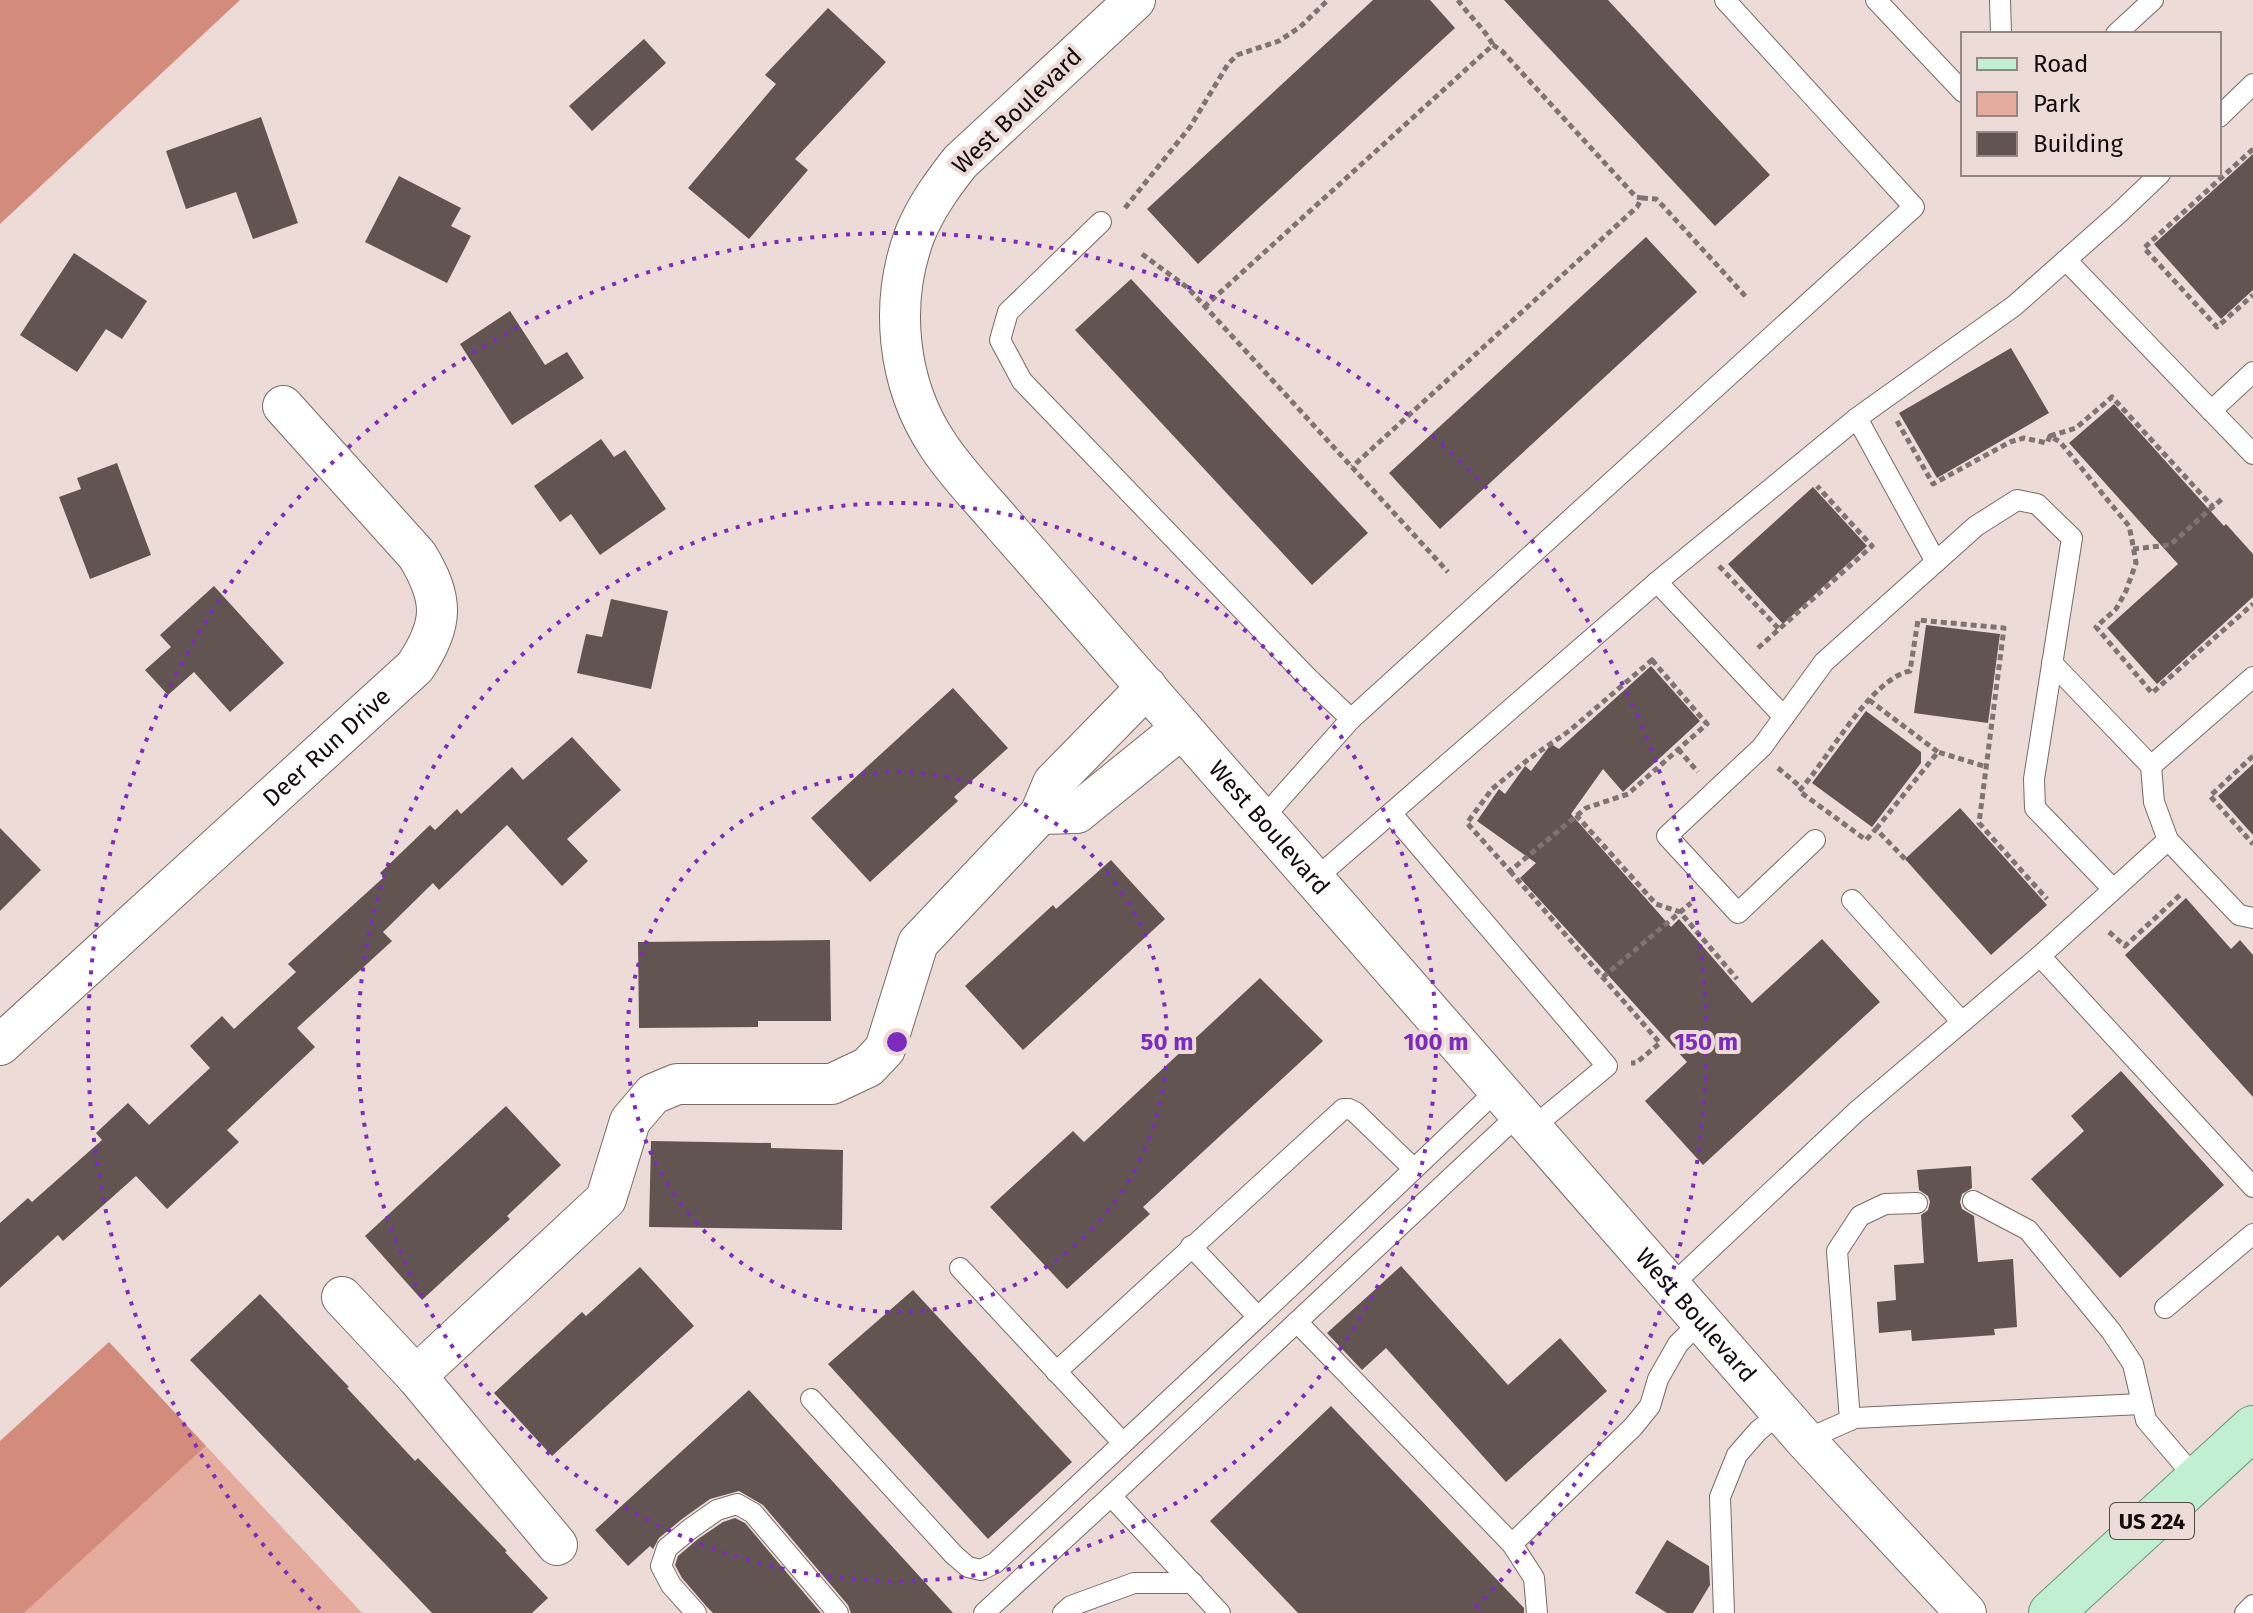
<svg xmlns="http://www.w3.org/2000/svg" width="2253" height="1613" font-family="'Fira Sans',sans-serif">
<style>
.green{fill:#e5ab9d}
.forest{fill:#d38c7c}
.building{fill:#625450}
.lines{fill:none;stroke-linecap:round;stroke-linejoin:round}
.service-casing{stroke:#796a67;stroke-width:22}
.minor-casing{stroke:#796a67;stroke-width:42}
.primary-casing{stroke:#689878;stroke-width:46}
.path{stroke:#7f7472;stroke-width:5;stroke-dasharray:6 4;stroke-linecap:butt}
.service{stroke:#fff;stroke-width:20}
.minor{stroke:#fff;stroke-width:40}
.primary{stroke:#c1efd1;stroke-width:44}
.ring{fill:none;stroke:#7b2cbf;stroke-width:4;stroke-dasharray:4 8}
.labels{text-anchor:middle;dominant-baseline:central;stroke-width:8;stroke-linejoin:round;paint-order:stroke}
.shield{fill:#ecdbd7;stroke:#534a48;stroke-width:2}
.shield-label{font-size:22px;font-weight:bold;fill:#110c0b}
.street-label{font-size:24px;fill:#110c0b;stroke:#ecdbd7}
.centre{fill:#7b2cbf;stroke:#ecdbd7;stroke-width:4}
.ring-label{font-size:24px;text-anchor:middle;font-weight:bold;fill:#7b2cbf;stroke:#ecdbd7;stroke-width:8;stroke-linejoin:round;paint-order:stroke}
</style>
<rect width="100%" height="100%" fill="#ecdbd7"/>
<path class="green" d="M206 1446 362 1613H24Z"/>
<g class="forest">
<path d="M0 0H240L0 224Z"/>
<path d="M109 1342 206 1446 24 1613H0V1441Z"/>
</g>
<g class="building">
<path d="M1373 0H1430L1455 28 1198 264 1147 209Z"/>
<path d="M1504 0H1608L1770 175 1715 226Z"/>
<path d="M828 8 886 62 795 159 808 170 749 239 688 188 776 84 765 75Z"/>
<path d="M644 39 666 63 592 131 569 106Z"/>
<path d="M261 117 298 223 253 239 236 192 186 209 166 151Z"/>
<path d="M2253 154V290L2221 319 2154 244Z"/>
<path d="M399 176 461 208 451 226 471 236 447 283 365 242Z"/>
<path d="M1646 237 1697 292 1440 529 1389 473Z"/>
<path d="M74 253 147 301 122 339 106 329 77 372 20 335Z"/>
<path d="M1131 279 1368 533 1312 585 1075 330Z"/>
<path d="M510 311 545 365 567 352 584 378 512 425 460 344Z"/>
<path d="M2011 348 2049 413 1937 478 1899 413Z"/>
<path d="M2114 404 2224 526 2226 524 2253 554V597L2157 684 2107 628 2178 564 2069 443Z"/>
<path d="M601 439 614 457 625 450 666 509 600 555 571 514 560 522 534 486Z"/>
<path d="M117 463 151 555 90 579 59 497 81 489 77 478Z"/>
<path d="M1813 487 1867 546 1783 624 1728 564Z"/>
<path d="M214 586 284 663 230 712 194 672 168 695 145 670 171 647 160 635Z"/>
<path d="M611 599 668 611 651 689 577 673 586 634 602 637Z"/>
<path d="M1926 625 2000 634 1988 723 1914 713Z"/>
<path d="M1651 666 1700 721 1623 792 1603 769 1571 814 1671 927 1679 919 1752 1003 1822 939 1880 1002 1703 1165 1645 1101 1687 1062 1520 878 1536 863 1477 821 1499 789 1505 794 1525 766 1531 771 1551 744 1559 749Z"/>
<path d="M953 688 1008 748 954 797 958 801 870 882 811 818Z"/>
<path d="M1866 711 1921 752V763L1872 827 1812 783Z"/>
<path d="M572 737 621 790 567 839 588 861 562 886 507 825 439 890 433 883 383 932 392 941 297 1028 315 1047 227 1130 239 1142 167 1209 136 1176 63 1241 58 1235 0 1288V1223L28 1198 32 1202 102 1140 96 1133 128 1103 149 1125 210 1068 190 1046 222 1016 234 1029 296 972 288 964 384 877 380 873 430 825 435 830 457 809 461 814 512 767 523 780Z"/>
<path d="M2253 764V835L2218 796Z"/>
<path d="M1960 808 2047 905 1991 955 1905 859Z"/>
<path d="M0 828 41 870 0 911Z"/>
<path d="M1111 860 1165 919 1023 1050 965 986 1053 905 1056 909Z"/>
<path d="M2186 898 2231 949 2240 940 2253 955V1097L2125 955Z"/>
<path d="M830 940 831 1021H758V1027L639 1028 638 942Z"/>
<path d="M1260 978 1323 1041 1143 1207 1150 1214 1067 1289 990 1207 1073 1131 1084 1142Z"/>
<path d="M2121 1071 2224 1185 2120 1278 2031 1179 2084 1131 2071 1116Z"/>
<path d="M506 1106 561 1165 507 1216 510 1219 422 1300 365 1236Z"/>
<path d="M651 1141 771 1143V1148L843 1150 842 1230 649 1227Z"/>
<path d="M1971 1166 1972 1188 1962 1194 1960 1202 1962 1209 1974 1216 1978 1262 2013 1259 2017 1327 1994 1329 1995 1335 1912 1341 1911 1330 1879 1333 1877 1302 1896 1300 1894 1265 1924 1263 1921 1215 1928 1210 1930 1202 1928 1196 1919 1190 1917 1170Z"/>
<path d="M1401 1266 1508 1385 1560 1338 1607 1391 1506 1482 1386 1348 1362 1370 1327 1333Z"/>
<path d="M640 1267 694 1326 552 1456 494 1393 582 1312 586 1316Z"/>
<path d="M913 1290 1072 1462 988 1539 828 1364Z"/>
<path d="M260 1294 349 1387 347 1388 415 1461 418 1458 507 1551 505 1552 548 1598 532 1613H432L190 1360Z"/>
<path d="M749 1390 771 1414 953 1613H851L848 1605 763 1505 739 1491 710 1499 682 1519 659 1538 653 1549 650 1546 628 1566 595 1530Z"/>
<path d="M1331 1406 1524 1608V1613H1298L1210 1521Z"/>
<path d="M735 1518 745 1523 821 1613H713L707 1607 682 1578 675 1565 678 1556 698 1539 723 1522Z"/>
<path d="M1667 1540 1709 1566 1710 1585 1693 1613H1667L1635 1593Z"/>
</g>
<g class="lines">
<defs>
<g id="service">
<path d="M1876 0 1963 92"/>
<path d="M2000 0 2001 34"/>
<path d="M2116 34 2153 0"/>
<path d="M2219 117 2253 84"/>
<path d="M1101 222 1008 312 1000 340 1022 381 1307 677 1351 719"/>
<path d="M2066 260 2253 454"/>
<path d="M2211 411 2253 372"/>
<path d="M1857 418 2014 306 2119 213 2160 174"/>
<path d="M1657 582 1857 418 1936 562"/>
<path d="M2052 663 2151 766 2154 802 2168 840"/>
<path d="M2151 766 2253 677"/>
<path d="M1391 813 1607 1066 1532 1128"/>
<path d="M1262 819 1351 719 1914 207 1725 0"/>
<path d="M1815 840 1738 913 1667 836 1762 747 1824 662 1976 526 2017 500 2037 504 2072 538 2034 779 2035 808 2113 889"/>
<path d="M1315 879 1657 582 1784 717"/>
<path d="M1852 900 1962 1022"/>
<path d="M2040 956 2168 840 2239 915 2253 918"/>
<path d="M1973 1201 2028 1230 2111 1331 2133 1364 2146 1420 2197 1480"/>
<path d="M1191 1246 1258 1317"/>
<path d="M960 1268 1123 1443"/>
<path d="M1671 1286 1856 1112 2040 956 2253 1187"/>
<path d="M2165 1308 2253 1234"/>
<path d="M1297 1322 1512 1544"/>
<path d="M1056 1372 1343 1109H1349L1355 1112 1414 1169"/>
<path d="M811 1399 954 1555 968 1567 981 1570 995 1563 1304 1274 1498 1089"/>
<path d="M1850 1420 1837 1251 1860 1216 1885 1204 1917 1203"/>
<path d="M1805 1440 1855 1418 2141 1404"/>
<path d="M696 1613 671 1585 661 1566 667 1548 690 1529 717 1510 737 1504 753 1513 838 1613"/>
<path d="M984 1613 1111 1496"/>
<path d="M1063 1613 1071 1606 1134 1583H1193"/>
<path d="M1220 1613 1111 1496 1519 1114"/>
<path d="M1537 1613 1534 1578 1512 1544 1633 1427 1650 1406 1658 1379 1678 1344 1701 1321"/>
<path d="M1724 1613 1720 1497 1737 1455 1758 1431 1781 1412"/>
<path d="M2245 1613 2253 1605"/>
</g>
<g id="minor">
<path id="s1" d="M1135 0 960 162C942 185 926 207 915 234 889 303 897 384 938 445 957 474 982 499 1004 525L1805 1440 1966 1613"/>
<path d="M1040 814 1077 813 1182 728"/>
<path id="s2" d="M0 1045 415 667C444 624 444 599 417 555L283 406"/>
<path d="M342 1297 416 1376"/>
<path d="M557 1545 416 1376 606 1199 630 1121 653 1094 677 1084H832L868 1067 885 1049 918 943 1040 814 1053 783 1147 687"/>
</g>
<path id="primary" d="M2051 1613 2253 1428"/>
</defs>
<use href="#service" class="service-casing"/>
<use href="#minor" class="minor-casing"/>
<use href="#primary" class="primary-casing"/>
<g class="path">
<path d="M1458 0C1469 16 1484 28 1493 45"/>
<path d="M2253 149 2144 248 2217 327 2253 295"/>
<path d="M1642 198 1656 199 1663 206 1747 298"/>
<path d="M1125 208 1190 127 1228 64 1237 55 1279 41 1300 27 1328 0"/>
<path d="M1142 254 1188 288 1448 572"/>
<path d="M1204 307 1493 45 1502 51 1636 197 1642 198 1637 207 1352 467"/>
<path d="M1897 421 1933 484 2010 442 2024 438 2047 443 2050 436 2060 442 2129 526 2132 540 2136 563 2126 591 2116 609 2096 627 2152 693 2253 604"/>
<path d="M2050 436 2076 428 2112 397 2213 507"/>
<path d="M2133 549 2170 545 2224 497"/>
<path d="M1719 566 1779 629"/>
<path d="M1758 648 1872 546 1817 486"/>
<path d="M1652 660 1707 724 1628 794 1586 808 1510 871 1467 823 1492 789 1530 758 1569 731Z"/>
<path d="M1869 700 1938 752"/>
<path d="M1678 749 1698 772"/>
<path d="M2253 756 2210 796 2253 844"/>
<path d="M1778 768 1802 788"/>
<path d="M1576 815 1656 904 1680 912 1737 979"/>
<path d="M1876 829 1938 752 1987 767"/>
<path d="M1905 859 1876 829 1866 840 1799 791C1828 760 1870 679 1910 671L1918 620 2004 628 1979 823 2047 899"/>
<path d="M1510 871 1660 1043 1636 1063H1631"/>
<path d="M2109 932 2125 946 2181 894"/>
<path d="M1603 977 1691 903"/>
</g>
<use href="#service" class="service"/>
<use href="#minor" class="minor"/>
<use href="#primary" class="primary"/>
</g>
<g class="ring">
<circle cx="897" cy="1042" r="270"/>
<circle cx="897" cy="1042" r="539"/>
<path d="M320 1609A809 809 0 1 1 1474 1609"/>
</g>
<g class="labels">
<rect class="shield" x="2110" y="1503" width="84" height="36" rx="6"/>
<g class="shield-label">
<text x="2152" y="1521">US 224</text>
</g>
<g class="street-label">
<text transform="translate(1017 111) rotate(-44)">West Boulevard</text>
<text stroke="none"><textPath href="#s2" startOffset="442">Deer Run Drive</textPath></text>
<text stroke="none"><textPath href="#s1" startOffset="1050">West Boulevard</textPath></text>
<text stroke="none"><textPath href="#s1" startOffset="1698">West Boulevard</textPath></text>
</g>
</g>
<circle cx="897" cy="1042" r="12" class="centre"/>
<g class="ring-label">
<text x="1167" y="1050">50 m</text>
<text x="1436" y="1050">100 m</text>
<text x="1706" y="1050">150 m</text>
</g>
<rect x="1961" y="32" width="260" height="144" fill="#ecdbd7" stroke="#948885" stroke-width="2"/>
<rect x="1977" y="58" width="40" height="12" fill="#c1efd1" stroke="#948885" stroke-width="2"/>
<text x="2033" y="72" font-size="24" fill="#110c0b">Road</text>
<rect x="1977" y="92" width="40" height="24" fill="#e5ab9d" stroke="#948885" stroke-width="2"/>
<text x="2033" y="112" font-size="24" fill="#110c0b">Park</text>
<rect x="1977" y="132" width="40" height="24" fill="#625450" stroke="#948885" stroke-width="2"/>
<text x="2033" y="152" font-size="24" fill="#110c0b">Building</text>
</svg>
